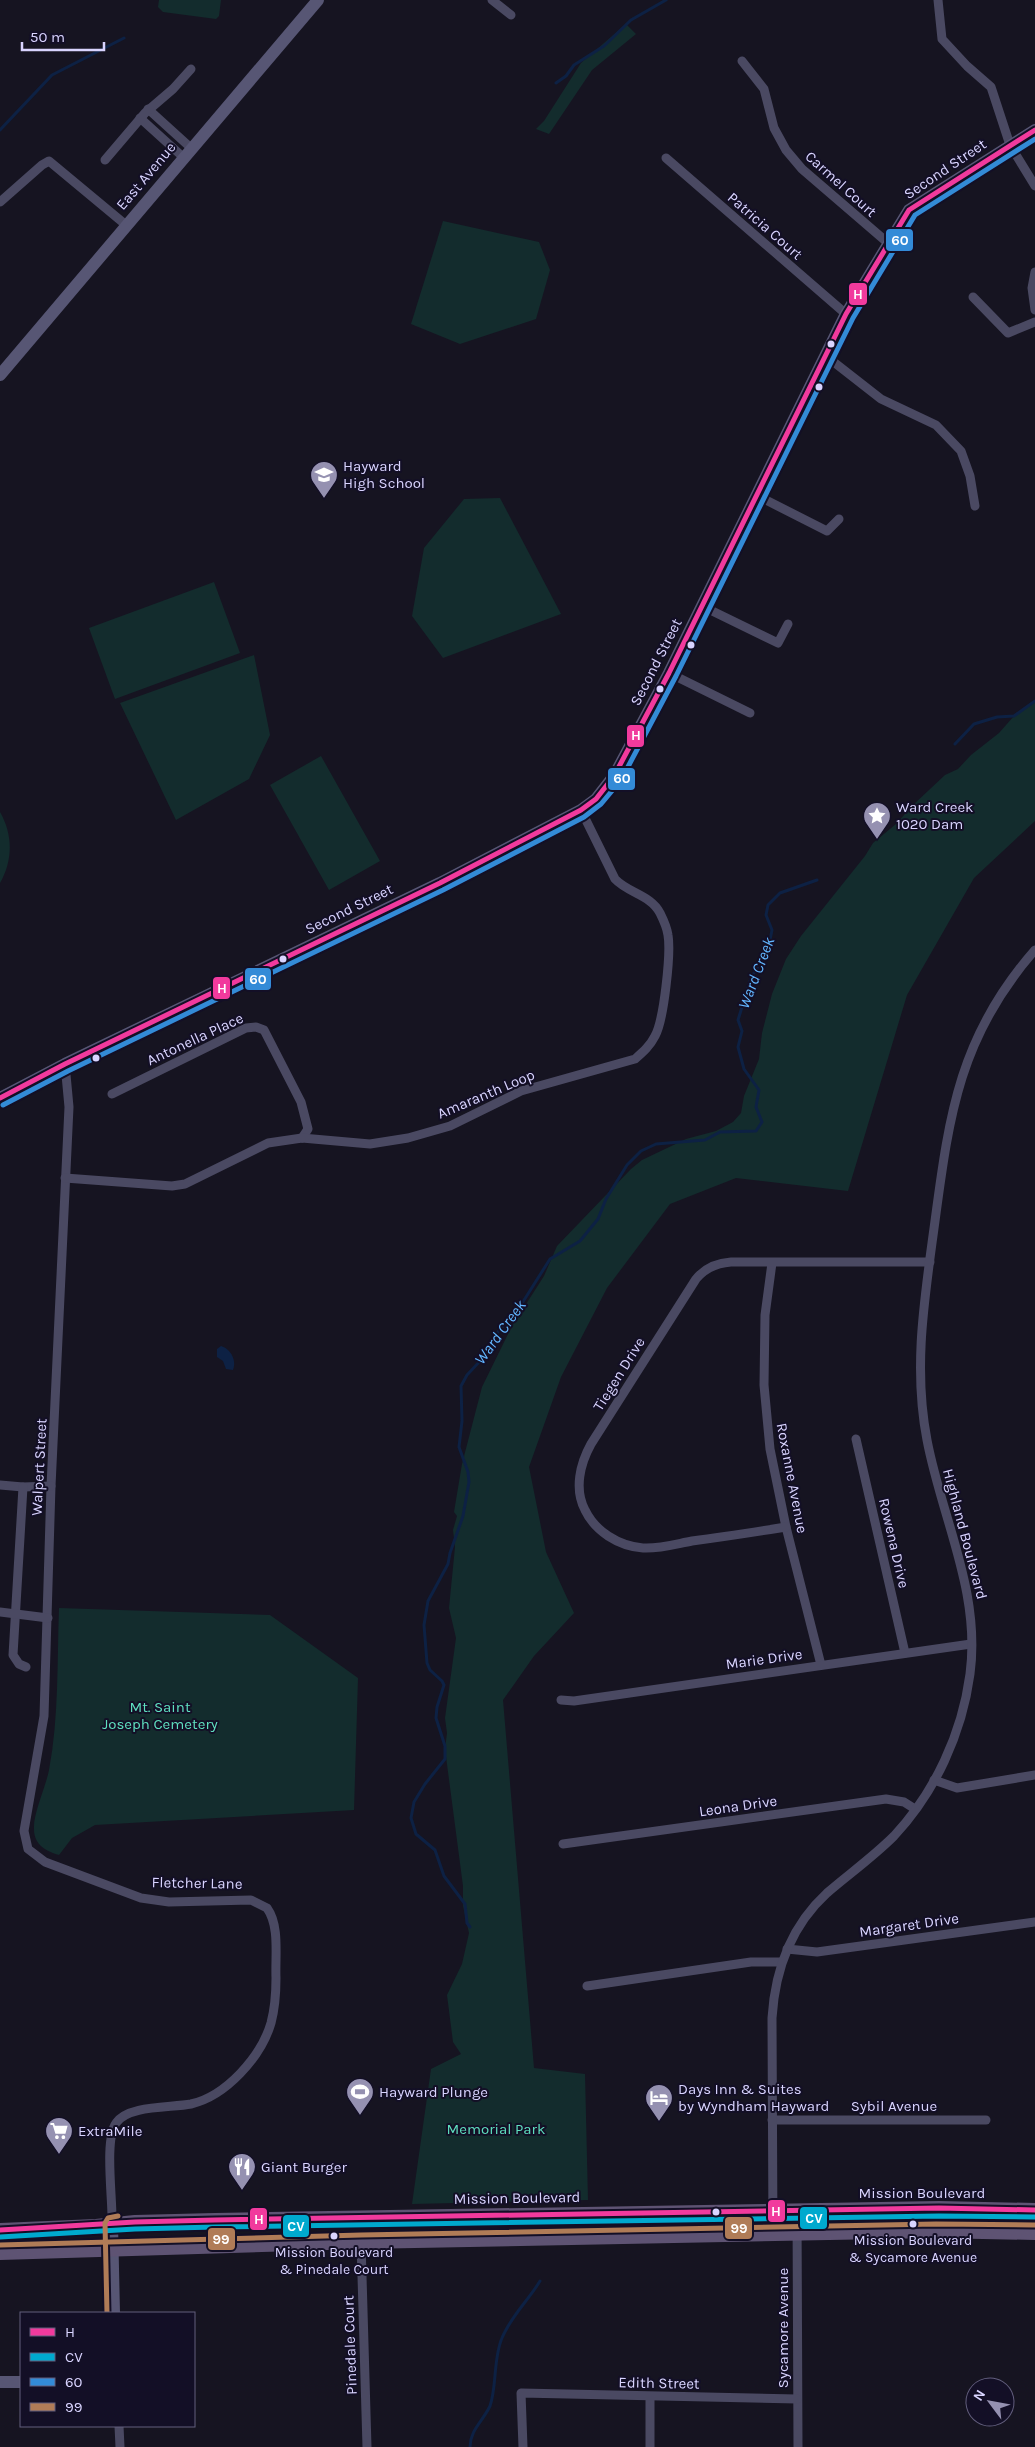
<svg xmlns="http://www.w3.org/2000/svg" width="1035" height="2447" font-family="Karla,sans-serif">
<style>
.green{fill:#132c2d}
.water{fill:#0d2144}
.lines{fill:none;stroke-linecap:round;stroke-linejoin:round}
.stream{stroke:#0d2144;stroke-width:3}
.street{stroke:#4a4962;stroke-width:9}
.secondary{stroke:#575674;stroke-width:12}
.primary{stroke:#5e5373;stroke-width:14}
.bus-1-casing{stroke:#130f26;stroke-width:9}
.bus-2-casing{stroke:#130f26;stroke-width:9}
.bus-3-casing{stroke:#130f26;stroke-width:9}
.bus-4-casing{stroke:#130f26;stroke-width:9}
.bus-1{stroke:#f13a9d;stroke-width:5}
.bus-2{stroke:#00a9ce;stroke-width:5}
.bus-3{stroke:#338bd7;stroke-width:5}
.bus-4{stroke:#b07c57;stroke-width:5}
.bus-dot{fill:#d9d4ff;stroke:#130f26;stroke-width:2}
.labels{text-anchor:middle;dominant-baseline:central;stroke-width:4;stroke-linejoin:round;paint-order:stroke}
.bus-label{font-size:14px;fill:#d9d4ff;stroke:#130f26}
.street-label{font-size:15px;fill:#d9d4ff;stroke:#130f26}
.poi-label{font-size:15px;fill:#d9d4ff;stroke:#130f26;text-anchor:start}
.park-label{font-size:15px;fill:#5fe0c0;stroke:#130f26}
.water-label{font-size:16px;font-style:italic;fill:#62b6ff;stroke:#130f26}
.line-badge{stroke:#130f26;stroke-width:2}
.badge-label{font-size:14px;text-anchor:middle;font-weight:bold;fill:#fff}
</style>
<rect width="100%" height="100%" fill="#161421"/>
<g class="green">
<path d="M159 0H221L219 16 216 19 163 12 158 7Z"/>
<path d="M626 24 636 34 592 70 549 134 536 129 544 121 581 63Z"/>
<path d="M443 221 539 242 550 270 536 319 460 344 411 324Z"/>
<path d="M500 498 561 614 443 658 412 616 424 548 464 499Z"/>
<path d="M214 582 240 653 115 699 89 628Z"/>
<path d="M254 655 270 735 249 779 176 820 120 703Z"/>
<path d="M1035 701V821L974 878 907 995 848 1191 736 1178 670 1204 607 1288 561 1377 529 1467 546 1552 574 1613 534 1656 503 1700 534 2068 585 2074 588 2200 412 2204 431 2069 461 2054 453 2042 447 1995 462 1964 469 1933 463 1906V1886L445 1749 447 1733 445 1718 456 1638 449 1608 455 1547 453 1530 457 1516 454 1512 462 1464 482 1387 512 1326 544 1276 557 1246 631 1169 642 1160 686 1139 716 1131 733 1122 741 1113 744 1096 759 1059 762 1033 772 994 786 959 801 936 865 856 873 843 896 824 913 805 945 775 958 769 971 755 999 733 1014 716Z"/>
<path d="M321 756 380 861 329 890 270 785Z"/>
<path d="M0 812C13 835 13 860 0 883Z"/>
<path d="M59 1608 270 1615 358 1678 354 1810 95 1825 72 1838 59 1855C46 1851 34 1845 34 1829 33 1814 46 1786 49 1770 59 1717 57 1661 59 1608Z"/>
</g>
<path class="water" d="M221 1346C231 1349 237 1361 233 1370L226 1369 223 1361 217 1357V1349Z"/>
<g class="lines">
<g class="stream">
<path d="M556 83 566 76 574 65 604 46 631 20 666 0"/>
<path d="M0 130 52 75 124 38"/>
<path d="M955 744 974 724 997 717 1014 716 1035 701"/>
<path d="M470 1927 467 1923 465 1904 444 1876 435 1850 416 1834 411 1818 414 1802 425 1784 445 1759V1746L436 1718 437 1707 444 1685 442 1681 430 1670 427 1663 424 1625 428 1601 448 1564 450 1553 463 1516 469 1482 468 1472 459 1447 462 1421 461 1386 467 1375 481 1360 501 1327 508 1324 514 1316 550 1259 580 1241 598 1219 606 1199 627 1165 641 1151 656 1144 705 1140 720 1132 756 1131 762 1122 756 1107 759 1090 744 1069 738 1047 742 1031 738 1020 751 978 768 950 772 930 766 915 768 905 780 893 817 880"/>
<path d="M470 2447C470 2430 483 2421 490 2406 497 2386 493 2359 502 2338 511 2316 528 2301 540 2281"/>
</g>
<g class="street">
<path d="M492 0 511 15"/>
<path d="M938 0 942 39 967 66 991 87 1010 145 1035 186"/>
<path d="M742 61 764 89 774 128 786 150 802 169 888 243"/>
<path d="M148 109 191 148"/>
<path d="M140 118 183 157"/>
<path d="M666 158 846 314"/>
<path d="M105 160 145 113 173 89 191 69"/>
<path d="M0 202 42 165 49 161 126 225"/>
<path d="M1035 272 1032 288 1035 310"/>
<path d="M973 297 1008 333 1035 322"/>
<path d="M826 356 881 399 936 425 961 451 970 476 975 506"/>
<path d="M756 495 827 531 839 519"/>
<path d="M702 606 778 643 788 624"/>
<path d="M669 673 750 713"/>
<path d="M65 1064 69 1107 51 1486 44 1716 24 1831 28 1849 45 1862 141 1898 169 1902 251 1900 267 1908C280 1926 275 1956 276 1978 276 1993 275 2008 271 2023 261 2057 226 2096 191 2104 170 2108 128 2105 116 2123 104 2140 113 2200 112 2224"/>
<path d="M112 1094 246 1028 256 1027 264 1030 301 1102 308 1129 302 1138"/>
<path d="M65 1178 172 1186 185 1184 268 1143 302 1138 370 1144 408 1138 450 1126 521 1091 635 1059C643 1052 650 1046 655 1036 664 1020 671 953 668 935 667 928 663 919 660 913 651 895 628 893 615 879L581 810"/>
<path d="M772 1263 765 1315 764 1385 770 1449 786 1527 821 1665"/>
<path d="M856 1439 905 1653"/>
<path d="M0 1485 23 1487 51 1486"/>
<path d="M23 1487 13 1655 19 1664 26 1667"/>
<path d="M786 1527C755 1532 723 1537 692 1541 676 1544 659 1549 643 1548 618 1546 595 1531 585 1510 574 1489 580 1464 591 1444L696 1279C705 1268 716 1263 731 1262H930"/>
<path d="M0 1612 48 1618"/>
<path d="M561 1700 574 1701 971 1644"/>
<path d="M934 1780 957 1788 1035 1775"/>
<path d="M563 1844 886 1799 904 1802 915 1809"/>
<path d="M787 1949 817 1952 1035 1922"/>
<path d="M587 1986 751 1962H781"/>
<path d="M772 2120H986"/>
<path d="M797 2210 798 2447"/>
<path d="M773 2235 772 2018C775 1970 791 1926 827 1893 849 1874 873 1857 894 1836 935 1792 962 1734 970 1674 981 1592 942 1519 927 1440 914 1373 923 1309 932 1243 948 1127 954 1042 1035 950"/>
<path d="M361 2242 367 2447"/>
<path d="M650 2397V2447"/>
<path d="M119 2426 120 2447"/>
<path d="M523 2447 521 2393 797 2399"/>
</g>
<g class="secondary">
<path d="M0 375 318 0"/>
<path d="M0 1098 65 1064 440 883 581 810 596 799 614 776 669 673 846 314 909 210 1035 130"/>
<path d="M112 2224 114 2313"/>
<path d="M0 2382H21"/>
</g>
<g class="primary">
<path d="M0 2230 96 2226 135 2222 215 2220 939 2208 1035 2210"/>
<path d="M0 2253 361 2242 936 2231 1035 2233"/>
</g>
<defs>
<g id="bus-1">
<path d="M0 1098 65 1064 440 883 581 810 596 799 614 776 669 673 846 314 909 210 1035 130"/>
<path d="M0 2230 135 2222 215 2220 939 2208 1035 2210"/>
</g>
<path id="bus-2" d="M0 2237 135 2229 215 2227 939 2216 1035 2217"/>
<path id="bus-3" d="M3 1105 68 1071 443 890 584 817 601 804 621 780 676 676 853 318 915 215 1035 139"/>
<g id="bus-4">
<path d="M0 2245 361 2235 936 2224 1035 2225"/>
<path d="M107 2313 105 2223 108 2218 118 2216"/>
</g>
</defs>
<use href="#bus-1" class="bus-1-casing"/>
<use href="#bus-2" class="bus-2-casing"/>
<use href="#bus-3" class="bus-3-casing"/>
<use href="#bus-4" class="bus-4-casing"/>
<use href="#bus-1" class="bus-1"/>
<use href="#bus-2" class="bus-2"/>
<use href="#bus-3" class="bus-3"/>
<use href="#bus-4" class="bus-4"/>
</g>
<defs>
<symbol id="school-pin" viewBox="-11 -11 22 30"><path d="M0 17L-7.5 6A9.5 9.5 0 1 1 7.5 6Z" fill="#9591b1" stroke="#130f26"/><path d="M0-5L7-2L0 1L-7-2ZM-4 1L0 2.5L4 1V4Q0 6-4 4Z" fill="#fff"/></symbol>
<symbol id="sight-pin" viewBox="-11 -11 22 30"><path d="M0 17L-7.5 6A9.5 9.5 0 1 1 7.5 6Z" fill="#9591b1" stroke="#130f26"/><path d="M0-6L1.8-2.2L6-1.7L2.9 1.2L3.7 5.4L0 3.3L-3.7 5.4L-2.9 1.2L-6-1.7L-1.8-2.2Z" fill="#fff"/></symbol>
<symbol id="stadium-pin" viewBox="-11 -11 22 30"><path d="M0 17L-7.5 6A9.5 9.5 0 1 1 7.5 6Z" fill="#9591b1" stroke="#130f26"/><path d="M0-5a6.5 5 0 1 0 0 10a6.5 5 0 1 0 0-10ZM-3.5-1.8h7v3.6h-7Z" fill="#fff"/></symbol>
<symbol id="hotel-pin" viewBox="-11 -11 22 30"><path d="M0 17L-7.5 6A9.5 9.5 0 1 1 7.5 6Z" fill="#9591b1" stroke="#130f26"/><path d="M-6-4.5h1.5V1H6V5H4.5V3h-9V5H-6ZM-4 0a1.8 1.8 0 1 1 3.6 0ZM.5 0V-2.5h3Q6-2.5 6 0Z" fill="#fff"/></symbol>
<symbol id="supermarket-pin" viewBox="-11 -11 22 30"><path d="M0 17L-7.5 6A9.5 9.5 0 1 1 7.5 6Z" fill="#9591b1" stroke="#130f26"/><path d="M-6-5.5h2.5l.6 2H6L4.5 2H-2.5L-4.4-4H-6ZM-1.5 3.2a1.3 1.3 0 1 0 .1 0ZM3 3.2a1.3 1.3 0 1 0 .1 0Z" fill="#fff"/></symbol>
<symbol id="restaurant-pin" viewBox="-11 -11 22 30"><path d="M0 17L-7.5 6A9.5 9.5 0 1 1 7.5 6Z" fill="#9591b1" stroke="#130f26"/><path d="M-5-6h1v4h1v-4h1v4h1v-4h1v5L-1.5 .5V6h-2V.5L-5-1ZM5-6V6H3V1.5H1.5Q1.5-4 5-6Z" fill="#fff"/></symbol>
</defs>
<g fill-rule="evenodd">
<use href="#school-pin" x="308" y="459" width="32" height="43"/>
<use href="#sight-pin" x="861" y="800" width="32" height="43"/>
<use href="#stadium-pin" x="344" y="2076" width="32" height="43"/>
<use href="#hotel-pin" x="643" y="2082" width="32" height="43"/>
<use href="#supermarket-pin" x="43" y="2115" width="32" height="43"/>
<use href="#restaurant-pin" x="226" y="2151" width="32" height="43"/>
</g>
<g class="bus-dot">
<circle cx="831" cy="344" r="4.5"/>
<circle cx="819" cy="387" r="4.5"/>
<circle cx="691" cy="645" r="4.5"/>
<circle cx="660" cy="689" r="4.5"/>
<circle cx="283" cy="959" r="4.5"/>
<circle cx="96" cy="1058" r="4.5"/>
<circle cx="716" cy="2212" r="4.5"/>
<circle cx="913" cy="2224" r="4.5"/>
<circle cx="334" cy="2236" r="4.5"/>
</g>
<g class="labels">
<g class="bus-label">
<text x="913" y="2240">Mission Boulevard<tspan x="913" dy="17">&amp; Sycamore Avenue</tspan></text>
<text x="334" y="2252">Mission Boulevard<tspan x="334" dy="17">&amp; Pinedale Court</tspan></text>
</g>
<g class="street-label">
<text transform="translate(945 169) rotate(-34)">Second Street</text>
<text transform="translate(146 176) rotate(-50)">East Avenue</text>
<text transform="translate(841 184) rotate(42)">Carmel Court</text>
<text transform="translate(765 226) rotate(41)">Patricia Court</text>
<text transform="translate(656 662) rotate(-63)">Second Street</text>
<text transform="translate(349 909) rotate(-26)">Second Street</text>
<text transform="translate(195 1039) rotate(-25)">Antonella Place</text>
<text transform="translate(486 1094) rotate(-23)">Amaranth Loop</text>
<text transform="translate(619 1374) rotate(-58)">Tiegen Drive</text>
<text transform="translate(39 1467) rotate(-87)">Walpert Street</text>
<text transform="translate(792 1478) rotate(79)">Roxanne Avenue</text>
<text transform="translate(965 1534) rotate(75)">Highland Boulevard</text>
<text transform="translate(894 1543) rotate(77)">Rowena Drive</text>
<text transform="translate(764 1659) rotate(-8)">Marie Drive</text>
<text transform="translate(738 1806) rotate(-8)">Leona Drive</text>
<text transform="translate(197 1883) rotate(1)">Fletcher Lane</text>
<text transform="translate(909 1925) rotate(-8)">Margaret Drive</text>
<text x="894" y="2106">Sybil Avenue</text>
<text x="922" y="2193">Mission Boulevard</text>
<text transform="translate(517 2198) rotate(-1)">Mission Boulevard</text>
<text transform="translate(783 2328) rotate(-90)">Sycamore Avenue</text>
<text transform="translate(350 2345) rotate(-92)">Pinedale Court</text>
<text transform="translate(659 2383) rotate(1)">Edith Street</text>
</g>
<g class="poi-label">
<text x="343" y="466">Hayward<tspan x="343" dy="17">High School</tspan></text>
<text x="896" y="807">Ward Creek<tspan x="896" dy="17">1020 Dam</tspan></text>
<text x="678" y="2089">Days Inn &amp; Suites<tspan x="678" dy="17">by Wyndham Hayward</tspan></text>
<text x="379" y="2092">Hayward Plunge</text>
<text x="78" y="2131">ExtraMile</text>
<text x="261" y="2167">Giant Burger</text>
</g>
<g class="park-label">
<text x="160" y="1707">Mt. Saint<tspan x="160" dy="17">Joseph Cemetery</tspan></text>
<text x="496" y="2129">Memorial Park</text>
</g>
<g class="water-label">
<text transform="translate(756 973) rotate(-69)">Ward Creek</text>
<text transform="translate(500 1332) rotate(-54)">Ward Creek</text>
</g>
</g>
<g class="line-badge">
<rect x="885" y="228" width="29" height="24" rx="5" fill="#338bd7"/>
<rect x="848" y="282" width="20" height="24" rx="5" fill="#f13a9d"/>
<rect x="626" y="724" width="19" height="24" rx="5" fill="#f13a9d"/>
<rect x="607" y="767" width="29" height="24" rx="5" fill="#338bd7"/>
<rect x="244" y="967" width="28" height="24" rx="5" fill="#338bd7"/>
<rect x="212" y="976" width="19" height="24" rx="5" fill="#f13a9d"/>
<rect x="767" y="2199" width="19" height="24" rx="5" fill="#f13a9d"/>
<rect x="799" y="2206" width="29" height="24" rx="5" fill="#00a9ce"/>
<rect x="249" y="2207" width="19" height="24" rx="5" fill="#f13a9d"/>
<rect x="282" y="2214" width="28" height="24" rx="5" fill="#00a9ce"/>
<rect x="724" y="2216" width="29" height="24" rx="5" fill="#b07c57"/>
<rect x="207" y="2227" width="29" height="24" rx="5" fill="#b07c57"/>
</g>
<g class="badge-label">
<text x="900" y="245">60</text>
<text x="858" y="299">H</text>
<text x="636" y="740">H</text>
<text x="622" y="783">60</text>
<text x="258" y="984">60</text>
<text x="222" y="993">H</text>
<text x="776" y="2216">H</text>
<text x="814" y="2223">CV</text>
<text x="259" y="2224">H</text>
<text x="296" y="2231">CV</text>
<text x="739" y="2233">99</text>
<text x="221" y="2244">99</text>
</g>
<rect x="20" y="2312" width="175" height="115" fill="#130f26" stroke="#625e7d"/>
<rect x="30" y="2328" width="25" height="8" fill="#f13a9d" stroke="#625e7d"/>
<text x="65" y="2337" font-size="15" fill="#d9d4ff">H</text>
<rect x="30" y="2353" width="25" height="8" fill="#00a9ce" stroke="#625e7d"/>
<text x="65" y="2362" font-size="15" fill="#d9d4ff">CV</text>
<rect x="30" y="2378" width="25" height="8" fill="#338bd7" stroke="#625e7d"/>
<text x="65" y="2387" font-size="15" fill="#d9d4ff">60</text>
<rect x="30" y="2403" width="25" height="8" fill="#b07c57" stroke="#625e7d"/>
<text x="65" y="2412" font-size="15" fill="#d9d4ff">99</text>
<g transform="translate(990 2402) rotate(302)"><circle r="24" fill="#130f26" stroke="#625e7d"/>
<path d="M0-4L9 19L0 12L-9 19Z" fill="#9591b1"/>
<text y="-8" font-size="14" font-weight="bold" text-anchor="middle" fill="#d9d4ff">N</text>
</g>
<path d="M22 42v8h82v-8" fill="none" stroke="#d9d4ff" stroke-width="2.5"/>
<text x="30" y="42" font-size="15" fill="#d9d4ff" stroke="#130f26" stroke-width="4" paint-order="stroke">50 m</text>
</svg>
